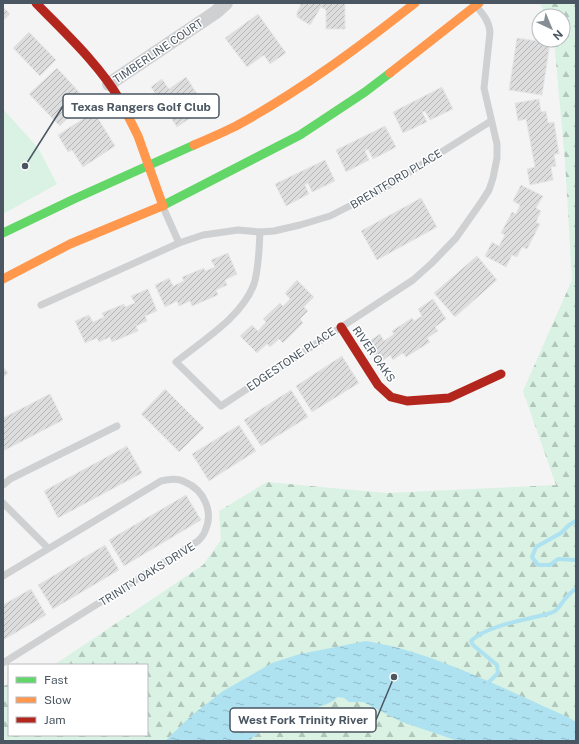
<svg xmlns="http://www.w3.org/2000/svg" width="579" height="744" font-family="'Public Sans',sans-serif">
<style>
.green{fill:#d9f2e3}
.forest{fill:url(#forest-firs)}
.water{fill:url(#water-ripples)}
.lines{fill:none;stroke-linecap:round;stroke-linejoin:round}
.stream{stroke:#aee2f0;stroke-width:4}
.building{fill:url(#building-hatch);stroke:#e5e6e7}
.lane{stroke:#ced0d2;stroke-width:7}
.street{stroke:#ced0d2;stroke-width:14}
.fast{stroke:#63d668;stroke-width:9}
.slow{stroke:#ff974d;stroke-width:9}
.jam{stroke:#b3261e;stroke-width:9}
.labels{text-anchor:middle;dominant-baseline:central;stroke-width:3;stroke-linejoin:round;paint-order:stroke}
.street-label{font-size:11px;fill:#4a5661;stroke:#fff}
.leader{fill:none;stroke:#4a5661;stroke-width:1.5}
.callout-dot{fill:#4a5661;stroke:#fff;stroke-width:1.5}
.callout{fill:#fff;stroke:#4a5661;stroke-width:1.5}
.callout-label{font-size:12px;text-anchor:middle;font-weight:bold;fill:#4a5661}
</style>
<defs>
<pattern id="forest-firs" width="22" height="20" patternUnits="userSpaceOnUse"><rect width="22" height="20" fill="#d9f2e3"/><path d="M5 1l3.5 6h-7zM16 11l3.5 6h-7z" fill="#b2c7bb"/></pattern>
<pattern id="water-ripples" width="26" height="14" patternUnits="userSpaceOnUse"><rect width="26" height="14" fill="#aee2f0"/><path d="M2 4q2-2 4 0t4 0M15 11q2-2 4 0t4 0" fill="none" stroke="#90bac6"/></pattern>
<pattern id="building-hatch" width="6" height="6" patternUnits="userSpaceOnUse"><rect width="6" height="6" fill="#ddddde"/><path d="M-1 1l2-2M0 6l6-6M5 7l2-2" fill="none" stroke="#b5b6b7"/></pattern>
</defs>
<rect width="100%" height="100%" fill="#f4f4f4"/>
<path class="green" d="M3 109 38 148 57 184 3 214Z"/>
<path class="forest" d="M540 3H576V741H3V686L9 684V735H147V665H54L203 565 221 540 219 511 267 482 387 493 556 485 523 391 572 280 565 161 554 40H563V16H545Z"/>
<path class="water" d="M366 641C377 643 388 645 399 648 457 664 513 693 568 717L576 722V741H458L402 722 363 702H349L344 698 338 697C322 712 296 708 275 709L271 713 265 728 249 741H165L191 716 223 691 272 663 300 654Z"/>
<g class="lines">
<g class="stream">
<path d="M576 521 569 525 561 533 536 547 532 557 538 565H550L558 559 576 560"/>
<path d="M487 684 498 673 497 665 473 645 471 641C484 628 513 622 531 618 538 616 548 615 555 611 563 604 566 594 576 589"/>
</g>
</g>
<g class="building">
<path d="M298 3H345V29H326V10L321 7 310 25 297 17V12L301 5Z"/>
<path d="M3 7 10 14 3 21Z"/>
<path d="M258 14 286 53 270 64 264 55 247 67 225 38Z"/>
<path d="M29 32 56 60 40 76 13 48Z"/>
<path d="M517 38 550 43 542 95 509 90Z"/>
<path d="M57 68 80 93 64 108 71 115 60 126 29 94Z"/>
<path d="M186 77 201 100 194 105 199 112 177 127 151 87 162 79 169 89Z"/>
<path d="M442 87 453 109 430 120 425 111 422 112 427 122 403 133 393 112Z"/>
<path d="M539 99 541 112 546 111 548 123 554 122 559 154H554L556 166 551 167 553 180 530 185 527 169 535 167 526 119 518 121 515 103Z"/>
<path d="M94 112 115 146 83 167 72 150 68 152 58 135Z"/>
<path d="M385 126 396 147 373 159 368 149 365 151 369 160 346 172 336 150Z"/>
<path d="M325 160 335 181 312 192 308 183 305 185 309 194 286 206 275 184Z"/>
<path d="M521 185 543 196 536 208 541 211 536 222 540 224 527 249 522 247 517 257 512 255 506 267 485 256 492 242 499 246 505 235 501 233 512 212 516 214 520 205 513 201Z"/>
<path d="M421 198 437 227 377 260 361 231Z"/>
<path d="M228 253 237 274 225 280 227 285 216 290 218 295 192 306 190 301 179 306 177 301 165 307 155 285 169 278 173 286 184 281 182 277 204 268 205 271 215 267 211 260Z"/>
<path d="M477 256 497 280 455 317 434 293Z"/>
<path d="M297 280 314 297 304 307 308 311 300 319 303 323 283 343 279 339 270 347 267 344 257 353 240 336 252 325 258 331 266 322 263 319 280 303 283 306 290 299 285 293Z"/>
<path d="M148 289 157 311 145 316 147 321 136 326 138 331 112 342 110 337 99 342 97 338 85 343 75 321 89 315 93 322 104 317 102 313 124 304 125 307 135 303 131 296Z"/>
<path d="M433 299 446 319 435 327 438 331 427 338 430 342 406 357 403 353 393 360 390 355 380 363 366 343 380 334 384 341 394 334 392 331 412 318 414 321 422 316 418 309Z"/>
<path d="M342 356 359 383 312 412 296 386Z"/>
<path d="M3 367 8 373 3 378Z"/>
<path d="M165 389 204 428 179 452 141 414Z"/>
<path d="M291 390 308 417 261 446 244 420Z"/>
<path d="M50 394 63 420 3 451V418Z"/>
<path d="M239 425 256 451 209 481 192 454Z"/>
<path d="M127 446 142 473 58 518 44 491Z"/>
<path d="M186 495 201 520 124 566 109 540Z"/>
<path d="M105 545 119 570 53 609 38 585Z"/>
<path d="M31 589 46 615 3 640V605Z"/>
</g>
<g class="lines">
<g class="lane">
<path d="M163 207 179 243"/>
<path d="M260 232C259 248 259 268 254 284 242 317 203 340 176 362L221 406 413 280 432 263 456 238 482 201 489 190 493 178 497 158V144L484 88 490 32C489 21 483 14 476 6"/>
<path d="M41 305 179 243 203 235 238 230 260 232 274 231 300 225 330 216 381 190 491 121"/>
<path d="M3 485 10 479 117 426"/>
<path d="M3 503 48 548"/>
<path d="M3 576 161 481C169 479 178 478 185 482 204 490 214 512 205 531 204 535 201 538 198 541L3 663"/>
</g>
<path class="street" d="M109 84 216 12 226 3"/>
<g class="fast">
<path d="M162 206 300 135 365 92 390 73"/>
<path d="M3 233 74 199 194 145"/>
</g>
<g class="slow">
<path d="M390 73 479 3"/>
<path d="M120 100 138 136 163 206"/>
<path d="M194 145C208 139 222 133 236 126 300 91 358 48 415 3"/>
<path d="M3 279 70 244 162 206"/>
</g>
<g class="jam">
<path d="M36 3C66 34 98 63 120 100"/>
<path d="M341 327 378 385 391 397 407 401 449 398 501 374"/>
</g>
</g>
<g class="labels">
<g class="street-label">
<text transform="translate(158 51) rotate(-34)">TIMBERLINE COURT</text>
<text transform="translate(396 179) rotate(-31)">BRENTFORD PLACE</text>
<text transform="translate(374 354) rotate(55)">RIVER OAKS</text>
<text transform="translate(291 359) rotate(-34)">EDGESTONE PLACE</text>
<text transform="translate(147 574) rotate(-32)">TRINITY OAKS DRIVE</text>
</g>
</g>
<path class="leader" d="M25 166L63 106M394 677L376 720"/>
<g class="callout-dot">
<circle cx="25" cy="166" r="4"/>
<circle cx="394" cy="677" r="4"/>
</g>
<g class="callout">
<rect x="63" y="94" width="156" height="24" rx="4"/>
<rect x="230" y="708" width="146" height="24" rx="4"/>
</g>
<g class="callout-label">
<text x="141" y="111">Texas Rangers Golf Club</text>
<text x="303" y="724">West Fork Trinity River</text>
</g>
<rect width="579" height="744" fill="none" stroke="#4a5661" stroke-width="8"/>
<rect x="8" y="664" width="140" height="72" fill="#ffffff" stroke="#b7bbc0"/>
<rect x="16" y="677" width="20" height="6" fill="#63d668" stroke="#b7bbc0"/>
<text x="44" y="684" font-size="12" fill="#4a5661">Fast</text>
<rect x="16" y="697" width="20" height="6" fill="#ff974d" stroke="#b7bbc0"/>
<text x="44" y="704" font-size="12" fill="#4a5661">Slow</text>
<rect x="16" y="717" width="20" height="6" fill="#b3261e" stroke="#b7bbc0"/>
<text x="44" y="724" font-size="12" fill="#4a5661">Jam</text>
<g transform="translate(551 28) rotate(136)"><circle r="19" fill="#ffffff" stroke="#b7bbc0"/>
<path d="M0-3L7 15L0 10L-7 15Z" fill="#868d94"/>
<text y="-6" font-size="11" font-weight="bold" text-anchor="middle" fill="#4a5661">N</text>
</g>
</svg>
